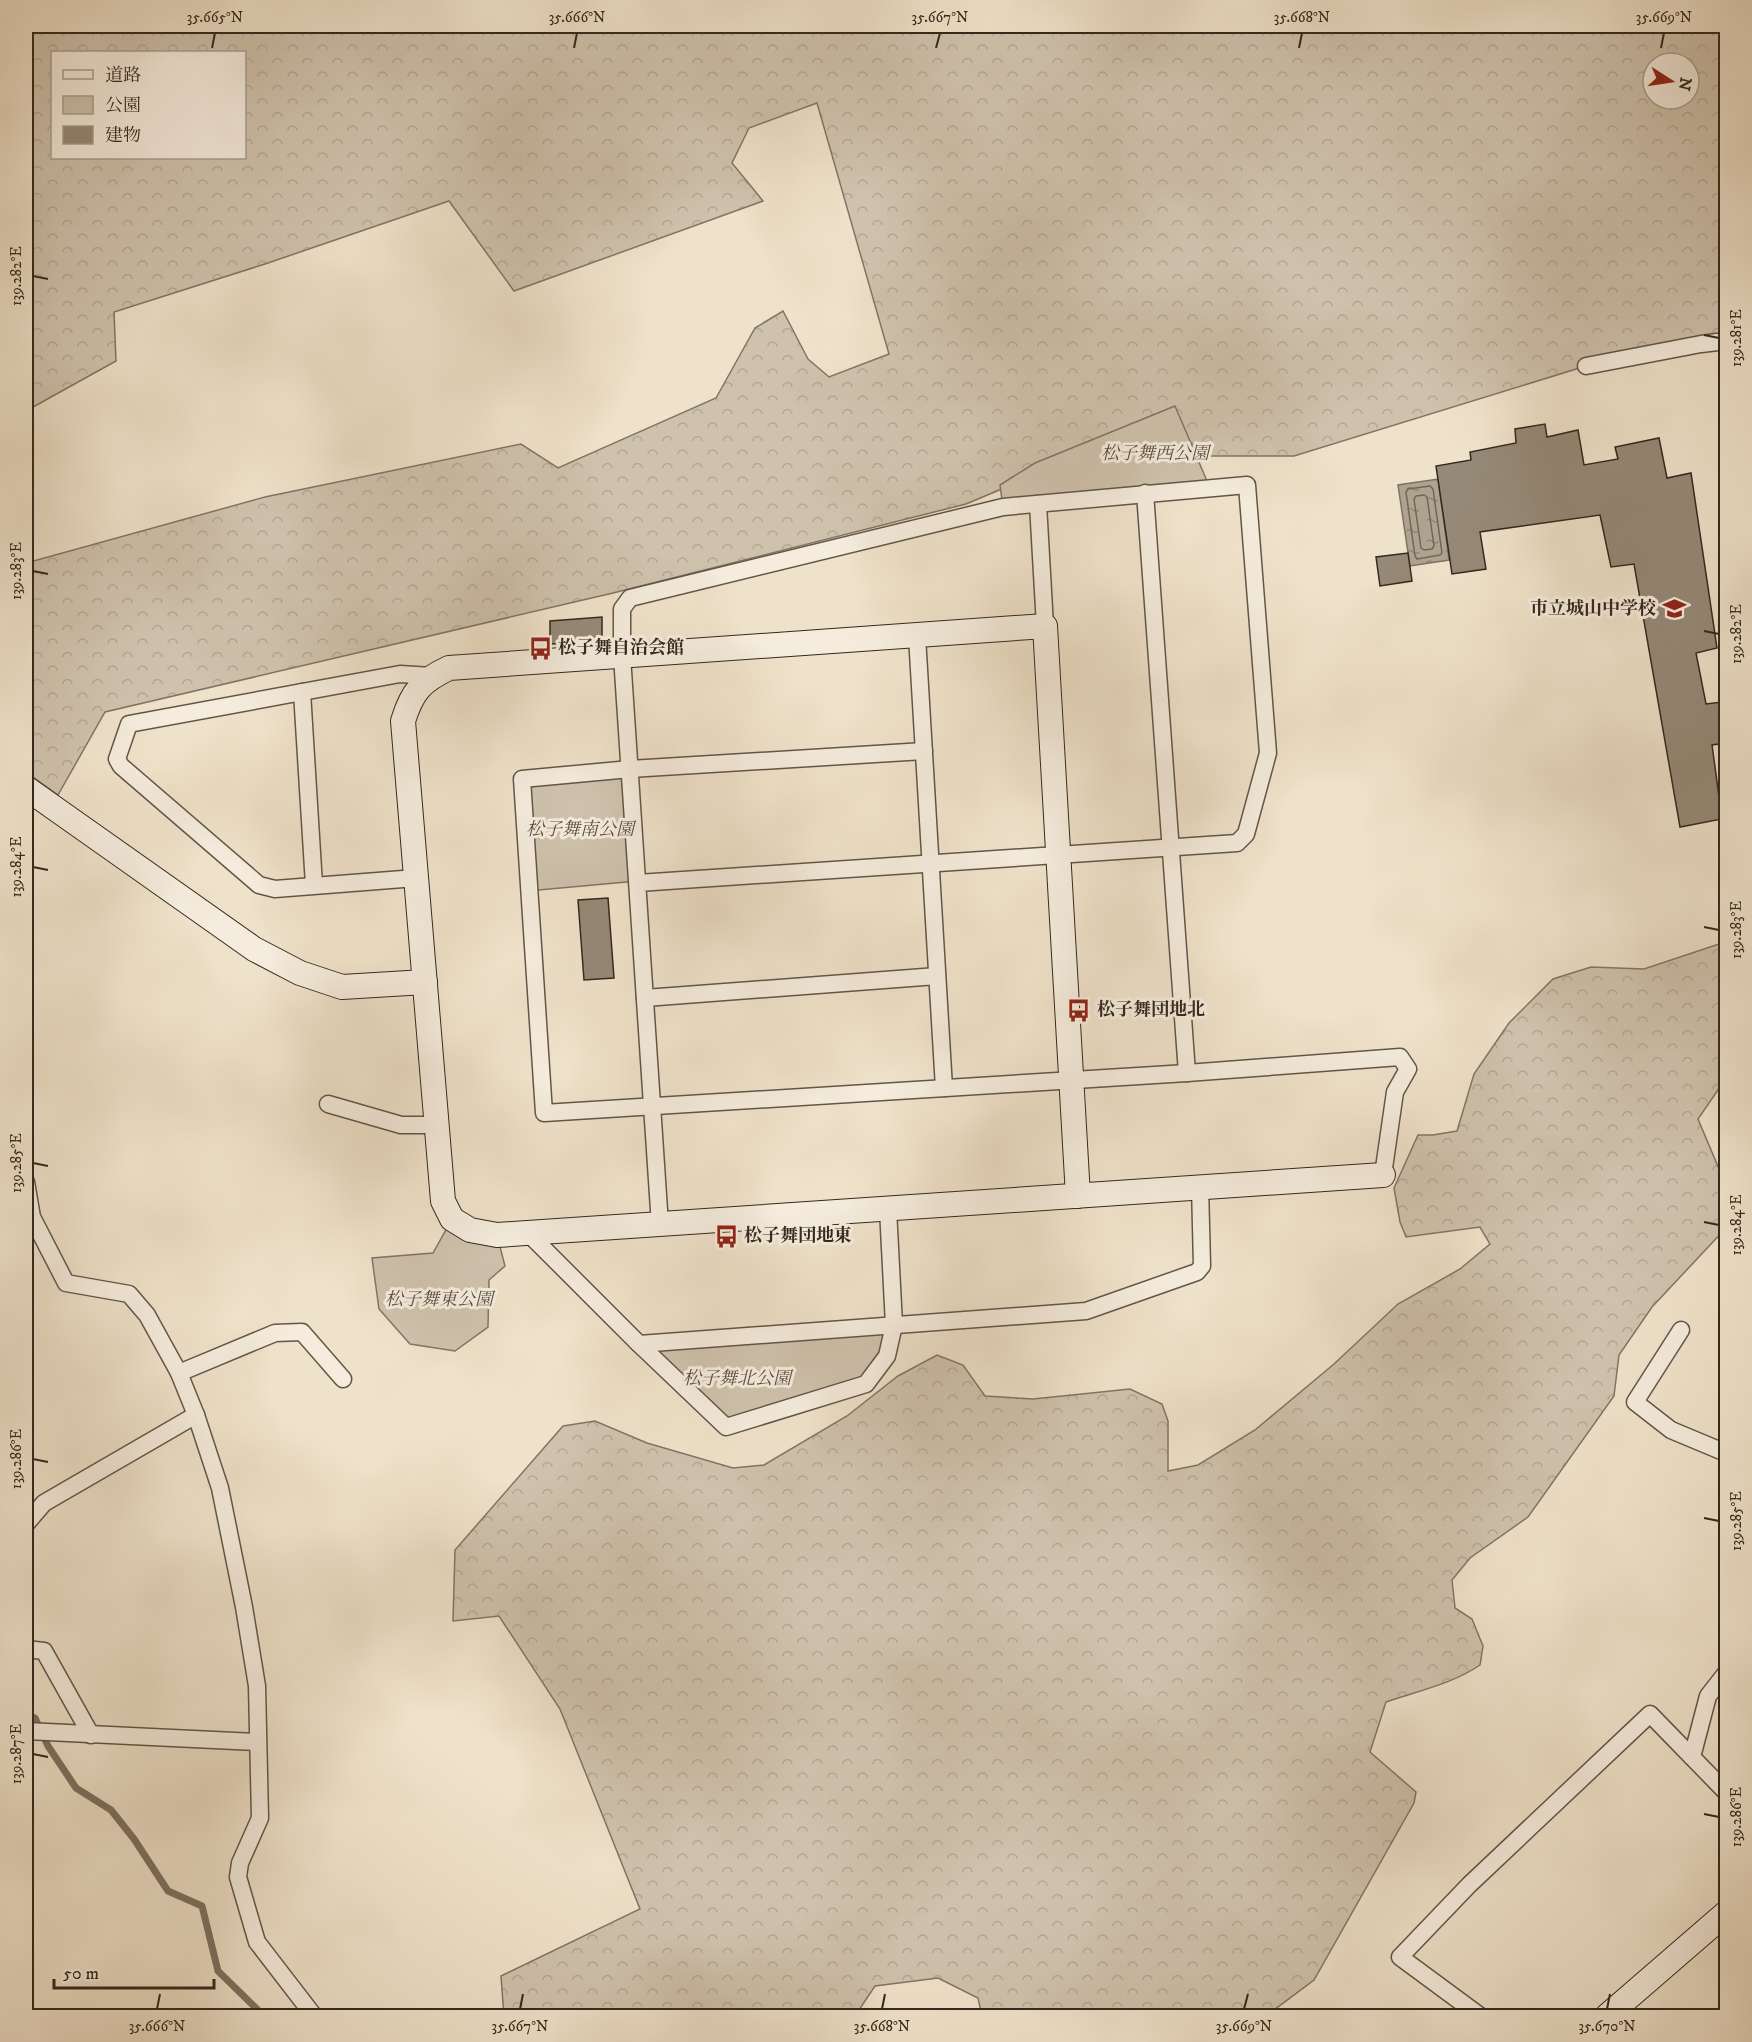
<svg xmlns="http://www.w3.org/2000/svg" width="1752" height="2042" font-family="'IM FELL DW Pica','Noto Serif JP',serif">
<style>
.forest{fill:url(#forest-crowns);stroke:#817566;stroke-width:1.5;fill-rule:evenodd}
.park{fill:#cfc2ad;stroke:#817566;stroke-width:1.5}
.water{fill:url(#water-ripples);stroke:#7d7262;stroke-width:1.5}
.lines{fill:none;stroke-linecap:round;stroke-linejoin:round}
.shore{stroke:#716657;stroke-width:1.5}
.stream{stroke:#7d7262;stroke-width:7}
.building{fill:#958977;stroke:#33281e;stroke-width:1.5}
.street-casing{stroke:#625649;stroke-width:19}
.secondary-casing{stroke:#33281e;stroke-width:26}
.street{stroke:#f5ecdd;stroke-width:16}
.secondary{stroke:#f5ecdd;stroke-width:24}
.ticks{fill:none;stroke:#33281e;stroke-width:2}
.labels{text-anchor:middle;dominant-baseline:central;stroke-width:6;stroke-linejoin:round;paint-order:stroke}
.park-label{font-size:18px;font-style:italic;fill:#5a4e42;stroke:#f5ecdd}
.poi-label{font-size:18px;font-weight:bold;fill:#33281e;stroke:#f5ecdd;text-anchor:start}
.neatline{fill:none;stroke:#33281e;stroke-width:2}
.ticks-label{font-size:15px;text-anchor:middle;fill:#33281e}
</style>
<defs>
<pattern id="forest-crowns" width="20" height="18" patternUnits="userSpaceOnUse" patternTransform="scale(1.5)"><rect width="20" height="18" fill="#cfc2ad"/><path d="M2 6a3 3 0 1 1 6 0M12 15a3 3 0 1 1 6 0" fill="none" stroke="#b2a794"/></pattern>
<pattern id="water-ripples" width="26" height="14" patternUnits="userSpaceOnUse" patternTransform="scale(1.5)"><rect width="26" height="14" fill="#afa390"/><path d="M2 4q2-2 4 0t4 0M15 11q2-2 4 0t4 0" fill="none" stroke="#8f8575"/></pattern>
</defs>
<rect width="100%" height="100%" fill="#efe2ca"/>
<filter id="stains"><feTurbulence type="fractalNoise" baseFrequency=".00333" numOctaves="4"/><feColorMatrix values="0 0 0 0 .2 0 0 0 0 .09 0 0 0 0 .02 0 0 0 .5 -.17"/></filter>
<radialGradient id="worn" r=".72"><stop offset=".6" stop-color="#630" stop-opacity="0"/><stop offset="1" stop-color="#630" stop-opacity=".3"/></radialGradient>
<g class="forest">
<path d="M26 26H1726V341L1586 366 1294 456H1208L1163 421 966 504 613 593 105 712 58 795 26 772V563L265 497 521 444 558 468 716 398 755 328 783 311 808 359 829 377 889 354 817 103 749 128 732 163 763 201 514 291 449 201 265 264 114 312 116 361 26 411ZM52 52H244V158H52ZM1653 63H1689V99H1653Z"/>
<path d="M1719 944 1726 945V1086L1720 1087 1698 1119 1722 1176 1726 1228 1652 1307 1619 1355 1614 1396 1528 1517 1470 1558 1452 1580 1455 1608 1472 1619 1483 1646 1480 1665C1452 1684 1418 1691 1386 1702L1370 1752 1416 1792 1414 1803 1314 1980 1266 2016H982L978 1998 938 1978 875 1986 855 2016H504L501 1976 640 1909 560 1709 499 1616 453 1621 455 1550 563 1426 595 1421 647 1443 733 1468 764 1465 847 1416 898 1376 937 1355 963 1365 985 1396 1033 1399 1130 1389 1162 1404 1168 1421V1471L1198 1465 1255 1430 1334 1364 1398 1304 1460 1269 1490 1244 1480 1227 1406 1237 1400 1222 1394 1188 1418 1135H1433L1457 1131 1474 1074 1509 1023 1553 979 1591 967 1644 969Z"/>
</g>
<g class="park">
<path d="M1175 406 1210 488 1003 507 1000 485 1035 463Z"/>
<path d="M630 769 637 881 528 891 522 779Z"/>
<path d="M452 1219 497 1235 505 1266 489 1280 488 1327 455 1351 410 1344 379 1309 372 1258 433 1253Z"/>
<path d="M894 1325 866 1384 726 1427 639 1344Z"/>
</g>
<path class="water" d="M1438 479 1449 560 1410 566 1398 485Z"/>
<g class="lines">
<g class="shore">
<path d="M1430 486 1433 489 1442 553 1440 555 1417 559 1415 556 1406 492 1408 489Z"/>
<path d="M1424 495 1427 497 1434 546 1432 549 1424 550 1421 548 1414 499 1416 496Z"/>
</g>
<path class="stream" d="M26 1716 35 1718 48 1746 76 1788 111 1810 134 1839 168 1891 202 1906 218 1971 264 2016"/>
</g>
<g class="building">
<path d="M1545 424 1547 437 1578 430 1584 465 1618 459 1615 447 1659 438 1667 478 1691 473 1717 648 1696 653 1706 704 1722 702 1724 715H1726V743L1712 745 1722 819 1680 827 1634 564 1611 567 1600 515 1480 532 1486 569 1452 574 1436 466 1471 460 1470 452 1516 443 1515 429Z"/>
<path d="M1408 553 1412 581 1380 586 1376 557Z"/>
<path d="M602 617V642L550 644V621Z"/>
<path d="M608 898 614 978 584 980 578 900Z"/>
</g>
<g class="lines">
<defs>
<g id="street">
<path d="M1586 366 1701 344 1726 341"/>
<path d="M1145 493 1187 1073"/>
<path d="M1038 504 1045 626"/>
<path d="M917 636 944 1088"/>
<path d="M302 692 314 885"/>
<path d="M924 751 630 769 522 779 544 1113 1187 1073 1400 1057 1408 1069 1395 1092 1383 1175"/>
<path d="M416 878 275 889 259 885 121 766 117 759 129 724 400 674 432 676"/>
<path d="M638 883 1237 843 1246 834 1268 753 1247 485 1003 507 630 598 622 609V656L660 1225"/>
<path d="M645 998 937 976"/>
<path d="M328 1104 401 1125H437"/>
<path d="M26 1182 32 1217 66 1283 129 1294 147 1315 179 1373 196 1415 220 1488 244 1607 257 1686 260 1818 240 1863 238 1877 257 1942 314 2016"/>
<path d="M527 1232 639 1344 1086 1311 1197 1272 1202 1266 1200 1186"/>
<path d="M1681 1330 1635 1402 1671 1430 1726 1453"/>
<path d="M639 1344 726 1427 866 1384 887 1356 894 1325 888 1209"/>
<path d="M179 1373 275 1333 302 1332 343 1379"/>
<path d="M26 1524 44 1503 196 1415"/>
<path d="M26 1649 44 1651 91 1735"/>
<path d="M26 1731 257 1742"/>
<path d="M1692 1757 1708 1696 1726 1673"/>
<path d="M1480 2016 1400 1957 1469 1885 1650 1714 1726 1792"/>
</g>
<g id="secondary">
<path d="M26 788 254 949 300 973 342 987 425 982"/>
<path d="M1078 1196 1045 626 449 668C421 681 412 692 403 721L443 1201 452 1219 470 1230 497 1235 1383 1175"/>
<path d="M1607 2016 1726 1913"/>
</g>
</defs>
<use href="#street" class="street-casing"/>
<use href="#secondary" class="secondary-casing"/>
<use href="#street" class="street"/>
<use href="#secondary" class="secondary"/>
</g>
<path class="ticks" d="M212 48 215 33M574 48 577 33M936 48 940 33M1299 48 1302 33M1661 48 1664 33M33 276 48 279M1704 335 1719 338M33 571 48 574M1704 631 1719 634M33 867 48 870M1704 927 1719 930M33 1163 48 1166M1704 1222 1719 1225M33 1459 48 1462M1704 1518 1719 1521M33 1754 48 1757M1704 1814 1719 1817M157 2009 160 1994M520 2009 523 1994M882 2009 885 1994M1244 2009 1248 1994M1607 2009 1610 1994"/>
<defs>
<symbol id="school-bare" viewBox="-9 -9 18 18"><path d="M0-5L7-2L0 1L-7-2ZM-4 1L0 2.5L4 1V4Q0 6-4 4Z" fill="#8f2418" stroke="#f5ecdd" stroke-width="2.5" paint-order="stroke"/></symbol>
<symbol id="bus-bare" viewBox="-9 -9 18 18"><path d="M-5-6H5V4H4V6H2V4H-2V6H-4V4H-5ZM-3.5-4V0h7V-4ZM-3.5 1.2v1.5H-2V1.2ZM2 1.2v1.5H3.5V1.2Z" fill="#8f2418" stroke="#f5ecdd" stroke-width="2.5" paint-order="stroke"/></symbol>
</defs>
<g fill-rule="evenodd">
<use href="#school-bare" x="1658" y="592" width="33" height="33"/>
<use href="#bus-bare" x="524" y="632" width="33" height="33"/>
<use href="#bus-bare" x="1062" y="994" width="33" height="33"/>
<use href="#bus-bare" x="710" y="1220" width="33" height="33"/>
</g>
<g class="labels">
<g class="park-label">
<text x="1155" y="454">松子舞西公園</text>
<text x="580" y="830">松子舞南公園</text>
<text x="439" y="1300">松子舞東公園</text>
<text x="737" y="1379">松子舞北公園</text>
</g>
<g class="poi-label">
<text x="1656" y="609" text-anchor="end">市立城山中学校</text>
<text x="558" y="648">松子舞自治会館</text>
<text x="1097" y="1010">松子舞団地北</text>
<text x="744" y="1236">松子舞団地東</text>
</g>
</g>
<rect width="1752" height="2042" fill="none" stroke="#efe2ca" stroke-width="66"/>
<rect x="51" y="51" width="195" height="108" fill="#f5ecdd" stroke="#a79e91" stroke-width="1.5"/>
<rect x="63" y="70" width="30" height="9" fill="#f5ecdd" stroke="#a79e91" stroke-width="1.5"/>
<text x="105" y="81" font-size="18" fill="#33281e">道路</text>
<rect x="63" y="96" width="30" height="18" fill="#cfc2ad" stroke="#a79e91" stroke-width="1.5"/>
<text x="105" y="111" font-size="18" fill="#33281e">公園</text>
<rect x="63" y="126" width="30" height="18" fill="#958977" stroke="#a79e91" stroke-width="1.5"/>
<text x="105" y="141" font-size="18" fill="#33281e">建物</text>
<g transform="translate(1671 81) rotate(102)"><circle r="28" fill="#f5ecdd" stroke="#a79e91" stroke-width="1.5"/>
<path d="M0-4.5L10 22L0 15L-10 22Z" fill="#8f2418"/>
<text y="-9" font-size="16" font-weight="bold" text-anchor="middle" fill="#33281e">N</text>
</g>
<path d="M54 1979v9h160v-9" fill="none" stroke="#33281e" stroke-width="3"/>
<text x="63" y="1979" font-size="18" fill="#33281e" stroke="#f5ecdd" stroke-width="4.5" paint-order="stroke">50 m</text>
<rect x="33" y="33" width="1686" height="1976" class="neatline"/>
<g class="ticks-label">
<text x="215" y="22">35.665°N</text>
<text x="577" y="22">35.666°N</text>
<text x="940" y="22">35.667°N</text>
<text x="1302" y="22">35.668°N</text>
<text x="1664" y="22">35.669°N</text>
<text transform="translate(16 276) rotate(-90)" y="5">139.282°E</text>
<text transform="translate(1736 338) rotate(-90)" y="5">139.281°E</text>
<text transform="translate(16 571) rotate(-90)" y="5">139.283°E</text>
<text transform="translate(1736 634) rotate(-90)" y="5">139.282°E</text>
<text transform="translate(16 867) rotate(-90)" y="5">139.284°E</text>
<text transform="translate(1736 930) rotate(-90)" y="5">139.283°E</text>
<text transform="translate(16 1163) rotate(-90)" y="5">139.285°E</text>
<text transform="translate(1736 1225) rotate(-90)" y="5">139.284°E</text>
<text transform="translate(16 1459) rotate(-90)" y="5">139.286°E</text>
<text transform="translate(1736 1521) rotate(-90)" y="5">139.285°E</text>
<text transform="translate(16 1754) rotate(-90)" y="5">139.287°E</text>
<text transform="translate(1736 1817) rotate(-90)" y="5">139.286°E</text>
<text x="157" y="2031">35.666°N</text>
<text x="520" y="2031">35.667°N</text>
<text x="882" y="2031">35.668°N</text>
<text x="1244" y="2031">35.669°N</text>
<text x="1607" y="2031">35.670°N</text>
</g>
<rect width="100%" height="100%" filter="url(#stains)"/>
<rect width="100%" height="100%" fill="url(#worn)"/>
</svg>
